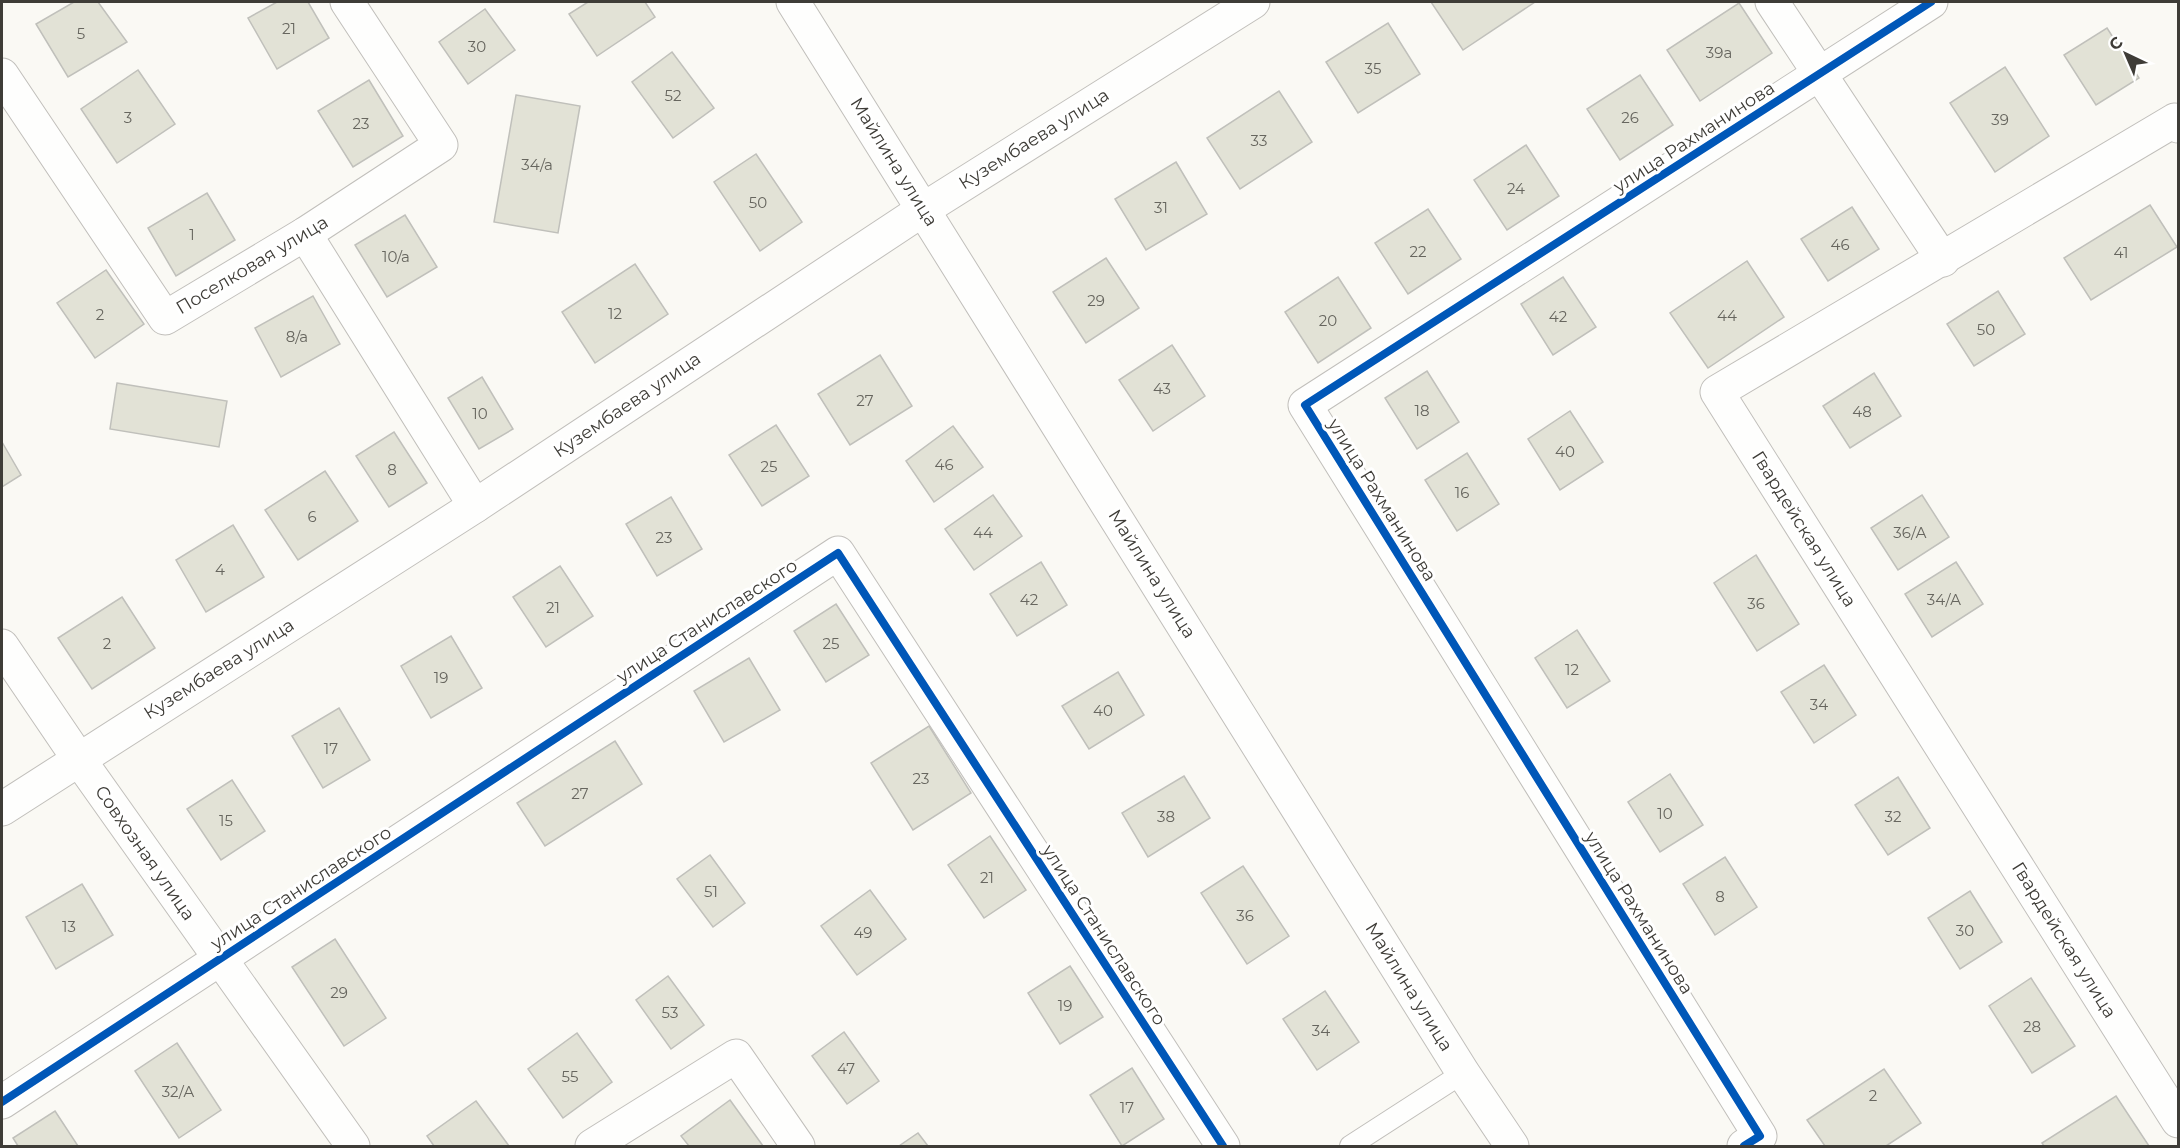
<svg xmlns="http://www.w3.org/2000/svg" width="2180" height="1148" font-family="Montserrat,sans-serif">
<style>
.building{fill:#e2e2d6;stroke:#c0c0bb;stroke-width:1.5}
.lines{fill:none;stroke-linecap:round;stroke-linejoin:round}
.service-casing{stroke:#c1bfbb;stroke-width:22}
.minor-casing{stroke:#c1bfbb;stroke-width:35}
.tertiary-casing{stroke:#c1bfbb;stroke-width:35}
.secondary-casing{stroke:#c1bfbb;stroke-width:35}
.service{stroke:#fefefd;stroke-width:20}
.minor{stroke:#fefefd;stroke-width:33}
.tertiary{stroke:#fefefd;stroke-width:33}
.secondary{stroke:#fefefd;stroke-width:33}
.cycleway-casing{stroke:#fff;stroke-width:11}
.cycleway{stroke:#0057b8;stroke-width:8}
.labels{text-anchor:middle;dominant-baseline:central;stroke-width:6;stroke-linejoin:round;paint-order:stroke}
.number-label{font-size:15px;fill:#67665f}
.street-label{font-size:18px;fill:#3e3c37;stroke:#fff}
</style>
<rect width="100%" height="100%" fill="#faf9f4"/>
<g class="building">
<path d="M74 2H98L127 42 68 77 36 24Z"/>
<path d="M277 2H308L329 38 277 69 248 18Z"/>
<path d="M588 2H645L655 17 597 56 569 14Z"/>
<path d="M1431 2H1535L1463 50Z"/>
<path d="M1739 3 1772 53 1700 101 1667 50Z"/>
<path d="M485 9 515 50 468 84 439 42Z"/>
<path d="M1388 23 1420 74 1358 113 1326 62Z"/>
<path d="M2107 28 2139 78 2096 105 2064 55Z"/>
<path d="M672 52 714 108 673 138 632 82Z"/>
<path d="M2005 67 2049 136 1995 172 1950 103Z"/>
<path d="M138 70 175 124 117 163 81 109Z"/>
<path d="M1640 75 1673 125 1620 160 1587 109Z"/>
<path d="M369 80 403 136 353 167 318 111Z"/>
<path d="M1279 91 1312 142 1240 189 1207 138Z"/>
<path d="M516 95 580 106 558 233 494 222Z"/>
<path d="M1526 145 1559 196 1507 230 1474 180Z"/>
<path d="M756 154 802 222 760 251 714 182Z"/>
<path d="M1176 162 1207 214 1146 250 1115 199Z"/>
<path d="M207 193 235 240 176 276 148 228Z"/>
<path d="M2150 205 2177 247 2091 300 2064 258Z"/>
<path d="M1852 207 1879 249 1828 281 1801 239Z"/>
<path d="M1428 209 1461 259 1408 294 1375 243Z"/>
<path d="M405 215 437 267 387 297 355 245Z"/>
<path d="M1106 258 1139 308 1086 343 1053 292Z"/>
<path d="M1747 261 1784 317 1708 368 1670 313Z"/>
<path d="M635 264 668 314 595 363 562 312Z"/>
<path d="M106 270 144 324 95 358 57 303Z"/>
<path d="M1338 277 1371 328 1318 363 1285 312Z"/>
<path d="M1563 277 1596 327 1553 355 1521 304Z"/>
<path d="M1998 291 2025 334 1974 366 1947 324Z"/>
<path d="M313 296 340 344 281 377 255 328Z"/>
<path d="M1172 345 1205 396 1153 431 1119 380Z"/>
<path d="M880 355 912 406 850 445 818 394Z"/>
<path d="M1427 371 1459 422 1417 449 1385 398Z"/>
<path d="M1874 373 1901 416 1850 448 1823 406Z"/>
<path d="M482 377 513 429 479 449 448 398Z"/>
<path d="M117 383 227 401 219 447 110 429Z"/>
<path d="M1570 411 1603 462 1560 490 1528 439Z"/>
<path d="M776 425 809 476 762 506 729 455Z"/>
<path d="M953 426 983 467 934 502 906 461Z"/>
<path d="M394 432 427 483 389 507 356 456Z"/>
<path d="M2 442 21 475 2 487Z"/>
<path d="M1467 453 1499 504 1457 531 1425 480Z"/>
<path d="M325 471 358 521 298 560 265 510Z"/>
<path d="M993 495 1022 536 974 570 945 529Z"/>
<path d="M1922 495 1949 537 1898 570 1871 528Z"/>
<path d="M671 497 702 549 657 576 626 524Z"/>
<path d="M233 525 264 577 206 612 176 560Z"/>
<path d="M1756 555 1799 624 1757 651 1714 583Z"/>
<path d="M1041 562 1067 605 1017 636 990 594Z"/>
<path d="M1956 562 1983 604 1932 637 1905 594Z"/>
<path d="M560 566 593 616 546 647 513 597Z"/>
<path d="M122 597 155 648 92 689 58 638Z"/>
<path d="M836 604 869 655 826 682 794 631Z"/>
<path d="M1577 630 1610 681 1567 708 1535 658Z"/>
<path d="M451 636 482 688 431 718 401 666Z"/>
<path d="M749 658 780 710 724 742 694 691Z"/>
<path d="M1824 665 1856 715 1814 743 1781 692Z"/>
<path d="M1118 672 1144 715 1089 749 1062 706Z"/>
<path d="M339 708 370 760 323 788 292 736Z"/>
<path d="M929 726 971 793 913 830 871 763Z"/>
<path d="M615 741 642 784 545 846 517 803Z"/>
<path d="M1670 774 1703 825 1660 852 1628 802Z"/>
<path d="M1184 776 1210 818 1148 857 1122 813Z"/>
<path d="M1898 777 1930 828 1888 855 1855 805Z"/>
<path d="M232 780 265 831 221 860 187 809Z"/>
<path d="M990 836 1026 890 984 918 948 865Z"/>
<path d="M710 855 745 903 713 927 677 879Z"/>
<path d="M1725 857 1757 907 1715 935 1683 884Z"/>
<path d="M1243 866 1289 936 1247 964 1201 893Z"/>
<path d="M82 884 113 935 56 969 26 917Z"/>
<path d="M870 890 906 939 857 975 821 926Z"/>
<path d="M1970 891 2002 942 1960 969 1928 918Z"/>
<path d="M335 939 386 1018 344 1046 292 967Z"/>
<path d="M1070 966 1103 1017 1060 1044 1028 993Z"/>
<path d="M668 976 704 1025 671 1049 636 1000Z"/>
<path d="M2031 978 2075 1046 2032 1073 1989 1006Z"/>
<path d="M1325 991 1359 1042 1317 1070 1283 1019Z"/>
<path d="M844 1032 879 1081 847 1104 812 1056Z"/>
<path d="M577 1033 612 1082 563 1118 528 1069Z"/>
<path d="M177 1043 221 1110 179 1138 135 1071Z"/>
<path d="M1132 1068 1164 1119 1122 1146 1090 1095Z"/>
<path d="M1884 1069 1921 1123 1886 1146H1825L1807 1120Z"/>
<path d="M2116 1096 2149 1146H2044L2042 1143Z"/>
<path d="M730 1100 763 1146H689L681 1136Z"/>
<path d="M476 1101 509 1146H434L427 1136Z"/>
<path d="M55 1111 78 1146H18L13 1138Z"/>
<path d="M918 1133 928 1146H899Z"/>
</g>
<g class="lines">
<defs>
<path id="service" d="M1350 1146 1463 1073"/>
<g id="minor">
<path d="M1772 2 1943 260"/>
<path d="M2 75 165 318 305 234 441 145 347 2"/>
<path d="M2178 126 2175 120 1717 392 2178 1121"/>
<path d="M305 234 475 506"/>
<path d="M2 646 78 758 353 1146"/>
<path d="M2 809 475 506 924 209"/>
<path d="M2 1102 838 553 1223 1146"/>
<path d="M592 1146 736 1056 798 1146"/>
<path d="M1744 1146 1760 1136 1305 405 1931 2"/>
</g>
<path id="tertiary" d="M924 209 1253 2"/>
<path id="secondary" d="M793 2 1463 1073 1512 1146"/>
</defs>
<use href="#service" class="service-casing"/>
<use href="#minor" class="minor-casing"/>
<use href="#tertiary" class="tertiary-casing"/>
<use href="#secondary" class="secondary-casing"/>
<use href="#service" class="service"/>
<use href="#minor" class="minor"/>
<use href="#tertiary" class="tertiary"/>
<use href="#secondary" class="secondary"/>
<defs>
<g id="cycleway">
<path d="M2 1102 838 553 1223 1146"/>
<path d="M1744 1146 1760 1136 1305 405 1931 2"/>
</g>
</defs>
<use href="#cycleway" class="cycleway-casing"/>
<use href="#cycleway" class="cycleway"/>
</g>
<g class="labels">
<g class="number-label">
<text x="289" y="28">21</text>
<text x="81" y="33">5</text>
<text x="477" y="46">30</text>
<text x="1719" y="52">39а</text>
<text x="1373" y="68">35</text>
<text x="673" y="95">52</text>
<text x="128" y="117">3</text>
<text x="1630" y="117">26</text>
<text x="2000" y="119">39</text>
<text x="361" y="123">23</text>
<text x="1259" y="140">33</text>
<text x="537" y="164">34/a</text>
<text x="1516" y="188">24</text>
<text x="758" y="202">50</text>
<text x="1161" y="207">31</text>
<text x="192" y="234">1</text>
<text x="1840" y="244">46</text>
<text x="1418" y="251">22</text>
<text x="2121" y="252">41</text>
<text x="396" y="256">10/a</text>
<text x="1096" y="300">29</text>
<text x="615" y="313">12</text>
<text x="100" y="314">2</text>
<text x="1727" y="315">44</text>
<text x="1558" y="316">42</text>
<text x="1328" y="320">20</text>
<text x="1986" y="329">50</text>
<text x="297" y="336">8/a</text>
<text x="1162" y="388">43</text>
<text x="865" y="400">27</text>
<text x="1422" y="410">18</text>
<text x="1862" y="411">48</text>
<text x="480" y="413">10</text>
<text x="1565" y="451">40</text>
<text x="944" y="464">46</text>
<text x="769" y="466">25</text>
<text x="392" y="469">8</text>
<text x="1462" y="492">16</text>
<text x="312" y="516">6</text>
<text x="983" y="532">44</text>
<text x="1910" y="532">36/А</text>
<text x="664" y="537">23</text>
<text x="220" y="569">4</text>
<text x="1029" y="599">42</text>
<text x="1944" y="599">34/А</text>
<text x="1756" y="603">36</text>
<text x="553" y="607">21</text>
<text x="107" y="643">2</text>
<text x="831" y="643">25</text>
<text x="1572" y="669">12</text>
<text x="441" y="677">19</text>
<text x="1819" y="704">34</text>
<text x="1103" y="710">40</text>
<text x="331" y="748">17</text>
<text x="921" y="778">23</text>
<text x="580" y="793">27</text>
<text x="1665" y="813">10</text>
<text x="1166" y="816">38</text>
<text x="1893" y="816">32</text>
<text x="226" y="820">15</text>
<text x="987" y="877">21</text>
<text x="711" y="891">51</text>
<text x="1720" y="896">8</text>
<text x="1245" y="915">36</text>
<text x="69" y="926">13</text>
<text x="1965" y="930">30</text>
<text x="863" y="932">49</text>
<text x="339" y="992">29</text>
<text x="1065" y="1005">19</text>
<text x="670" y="1012">53</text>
<text x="2032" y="1026">28</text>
<text x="1321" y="1030">34</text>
<text x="846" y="1068">47</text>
<text x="570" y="1076">55</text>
<text x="178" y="1091">32/А</text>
<text x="1873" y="1095">2</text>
<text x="1127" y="1107">17</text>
</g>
<g class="street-label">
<text transform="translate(1694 137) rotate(-33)">улица Рахманинова</text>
<text transform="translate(1034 139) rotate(-32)">Кузембаева улица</text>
<text transform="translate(894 162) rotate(58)">Майлина улица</text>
<text transform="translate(252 265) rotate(-31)">Поселковая улица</text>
<text transform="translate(627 405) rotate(-34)">Кузембаева улица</text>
<text transform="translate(1382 500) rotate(58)">улица Рахманинова</text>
<text transform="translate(1804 529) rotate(58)">Гвардейская улица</text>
<text transform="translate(1152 574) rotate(58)">Майлина улица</text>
<text transform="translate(707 621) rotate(-33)">улица Станиславского</text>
<text transform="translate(219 669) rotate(-32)">Кузембаева улица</text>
<text transform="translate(145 853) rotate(55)">Совхозная улица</text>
<text transform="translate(301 888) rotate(-33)">улица Станиславского</text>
<text transform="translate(1639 913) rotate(58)">улица Рахманинова</text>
<text transform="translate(1104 935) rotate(57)">улица Станиславского</text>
<text transform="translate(2064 940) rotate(58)">Гвардейская улица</text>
<text transform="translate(1409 987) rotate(58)">Майлина улица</text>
</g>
</g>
<rect width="2180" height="1148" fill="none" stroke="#3e3c37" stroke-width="6"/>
<g transform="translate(2126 54) rotate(316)" stroke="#ffffff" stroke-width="4.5" paint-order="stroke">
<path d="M0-4.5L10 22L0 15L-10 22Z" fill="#3e3c37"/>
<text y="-9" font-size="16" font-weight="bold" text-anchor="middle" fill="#3e3c37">С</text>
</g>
</svg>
